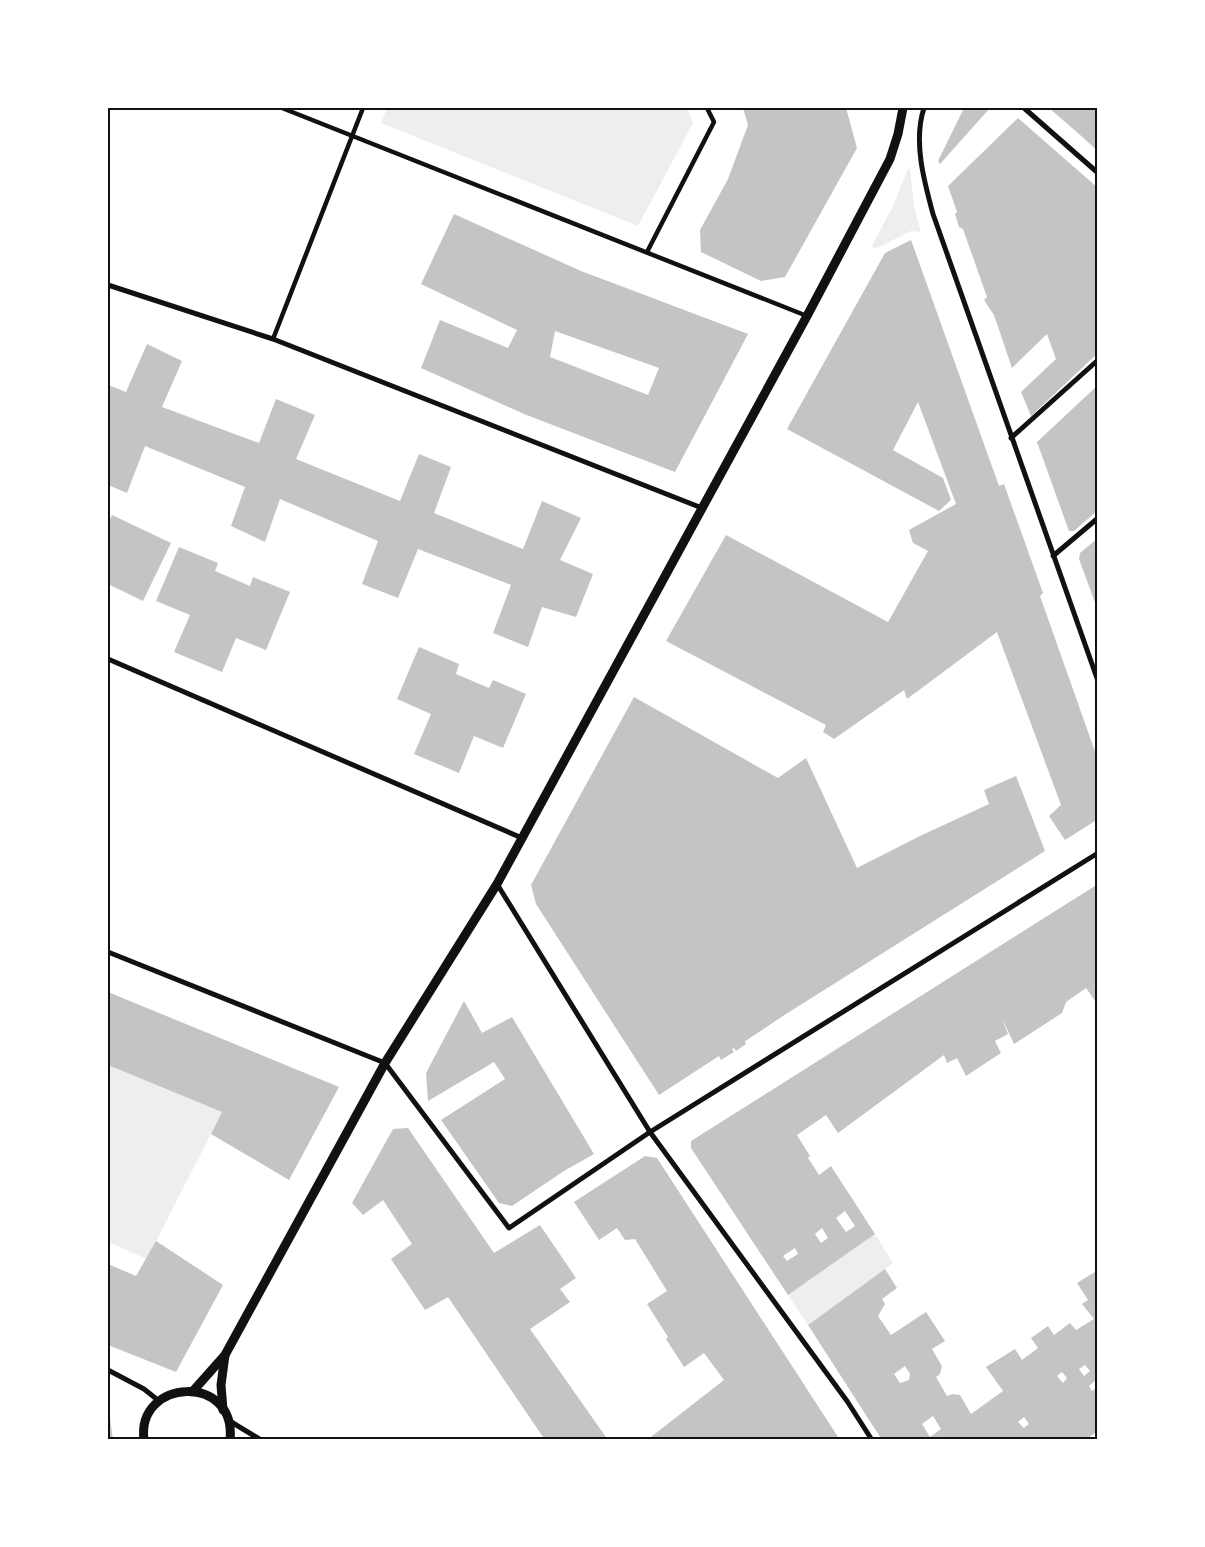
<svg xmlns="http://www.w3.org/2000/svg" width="1205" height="1547" font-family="'Source Sans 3',sans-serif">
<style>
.green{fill:#eee}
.building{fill:#c4c4c4;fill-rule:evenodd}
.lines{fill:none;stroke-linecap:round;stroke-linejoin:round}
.pedestrian{stroke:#111;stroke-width:4.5}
.minor{stroke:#111;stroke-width:5}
.tertiary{stroke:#111;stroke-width:9}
.neatline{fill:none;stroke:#111;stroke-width:2}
</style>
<rect width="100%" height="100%" fill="#fff"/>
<g class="green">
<path d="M387 108H687L693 123 638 226 381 123Z"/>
<path d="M908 169H910L914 207 921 232 911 231 875 249 872 246 893 206Z"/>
<path d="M108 1065 222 1112 147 1259 108 1242Z"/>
<path d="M875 1234 893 1263 808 1325 788 1295Z"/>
</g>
<g class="building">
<path d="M743 108H846L857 148 785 277 761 281 701 252 700 230 728 179 748 125Z"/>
<path d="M964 108H990L940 164 938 161Z"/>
<path d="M1049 108H1098V151L1079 134Z"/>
<path d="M1018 118 1098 188V353L1031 416 1021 392 1056 359 1047 334 1012 368 994 315 984 300 987 297 963 229 959 227 955 214 957 212 948 186Z"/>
<path d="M454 214 581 271 748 334 675 472 524 414 421 368 440 320 508 348 517 330 421 284ZM555 331 659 368 648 395 550 357Z"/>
<path d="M911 240 999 486 1004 484 1043 593 1040 596 1098 760V819L1065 840 1049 816 1061 805 997 632 907 699 904 690 834 739 823 732 826 725 666 641 726 535 888 622 928 551 913 543 909 530 956 504 918 402 893 450 943 478 951 500 939 511 787 429 885 253Z"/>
<path d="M147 344 182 361 162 407 259 443 276 399 315 415 296 459 400 501 419 454 451 467 434 513 523 549 542 501 581 518 560 560 593 574 576 617 542 607 528 647 493 633 511 585 418 549 398 598 362 584 378 541 280 499 265 542 231 526 245 487 145 446 127 493 108 485V385L126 392Z"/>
<path d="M1098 385V510L1074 531H1069L1037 442Z"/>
<path d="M112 515 171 543 143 601 108 584V523Z"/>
<path d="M1098 538V608H1097L1079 559 1080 553Z"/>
<path d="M179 547 218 563 215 571 250 586 253 577 290 592 266 650 236 638 222 672 174 652 190 615 156 601Z"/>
<path d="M419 647 459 664 456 674 489 688 493 680 526 694 503 748 474 736 459 773 414 754 431 714 397 699Z"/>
<path d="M634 697 778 778 806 758 857 868 920 836 989 804 984 790 1016 776 1045 851 786 1014 747 1040 745 1041 746 1044 736 1051 734 1048 732 1049 734 1052 721 1060 719 1056 659 1095 536 904 531 885Z"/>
<path d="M1098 884V1005L1086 988 1066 1002 1062 1013 1014 1044 1002 1018 1008 1034 995 1041 1001 1053 966 1076 957 1058 947 1063 944 1055 838 1133 826 1115 797 1135 810 1156 808 1158 819 1175 831 1166 875 1234 788 1295 691 1148V1141ZM845 1211 855 1226 846 1232 836 1218ZM822 1228 828 1238 821 1243 815 1234ZM795 1248 798 1254 787 1261 783 1256Z"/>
<path d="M108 992 339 1087 289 1180 211 1134 222 1112 108 1065Z"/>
<path d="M464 1001 482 1033 512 1017 594 1154 564 1171 512 1206 499 1203 441 1120 505 1079 494 1062 428 1101 426 1073Z"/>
<path d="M408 1128 494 1253 540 1225 576 1278 560 1289 570 1302 530 1329 608 1440H545L448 1297 425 1310 391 1259 412 1244 383 1200 363 1215 352 1203 393 1129Z"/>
<path d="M645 1156 657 1158 840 1440H647L724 1380 704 1353 684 1367 666 1339 668 1337 647 1304 667 1291 635 1239 625 1240 617 1228 599 1240 574 1202Z"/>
<path d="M156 1241 223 1285 176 1372 108 1345V1264L136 1276Z"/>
<path d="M885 1269 897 1288 882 1299 885 1304 878 1316 891 1335 926 1312 945 1341 932 1349 942 1366 940 1374 936 1377 947 1396 952 1394 960 1395 971 1414 1003 1391 986 1367 1015 1349 1022 1360 1038 1348 1031 1338 1048 1326 1054 1335 1070 1323 1076 1330 1094 1319 1082 1304 1088 1300 1077 1283 1098 1270V1356L1096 1358 1098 1360V1383L1096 1380 1089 1386 1092 1391 1098 1387V1431L1085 1440H882L808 1325ZM1085 1365 1090 1371 1084 1376 1079 1369ZM905 1366 910 1374 909 1380 900 1383 894 1374ZM1062 1372 1067 1378 1063 1383 1057 1376ZM933 1416 941 1429 930 1437 922 1424ZM1024 1417 1029 1424 1024 1428 1018 1422Z"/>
<path d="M109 1411 113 1440H108Z"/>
</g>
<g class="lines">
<g class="pedestrian">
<path d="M282 108 807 316"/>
<path d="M647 252 714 122 707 108"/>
<path d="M273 339 363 108"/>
</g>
<g class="minor">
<path d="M924 108C913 141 924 181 933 214L1098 681"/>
<path d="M1024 108 1098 173"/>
<path d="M108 285 273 339 702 508"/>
<path d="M1011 438 1098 360"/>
<path d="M1053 556 1098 518"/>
<path d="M108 659 522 838"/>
<path d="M497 884 650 1132 847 1401 872 1440"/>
<path d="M108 952 385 1063 509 1228 650 1132 1098 853"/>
<path d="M108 1370 144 1389 159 1401"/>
<path d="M228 1420 261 1440"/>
</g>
<g class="tertiary">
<path d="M193 1391 225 1355 385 1063 497 884 807 316 890 159 898 134 903 108"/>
<path d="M223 1410 221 1385 225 1355"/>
<path d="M144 1440C136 1378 237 1373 230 1440"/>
</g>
</g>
<rect width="1205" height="1547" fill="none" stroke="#ffffff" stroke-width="218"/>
<rect x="109" y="109" width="987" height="1329" class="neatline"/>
</svg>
